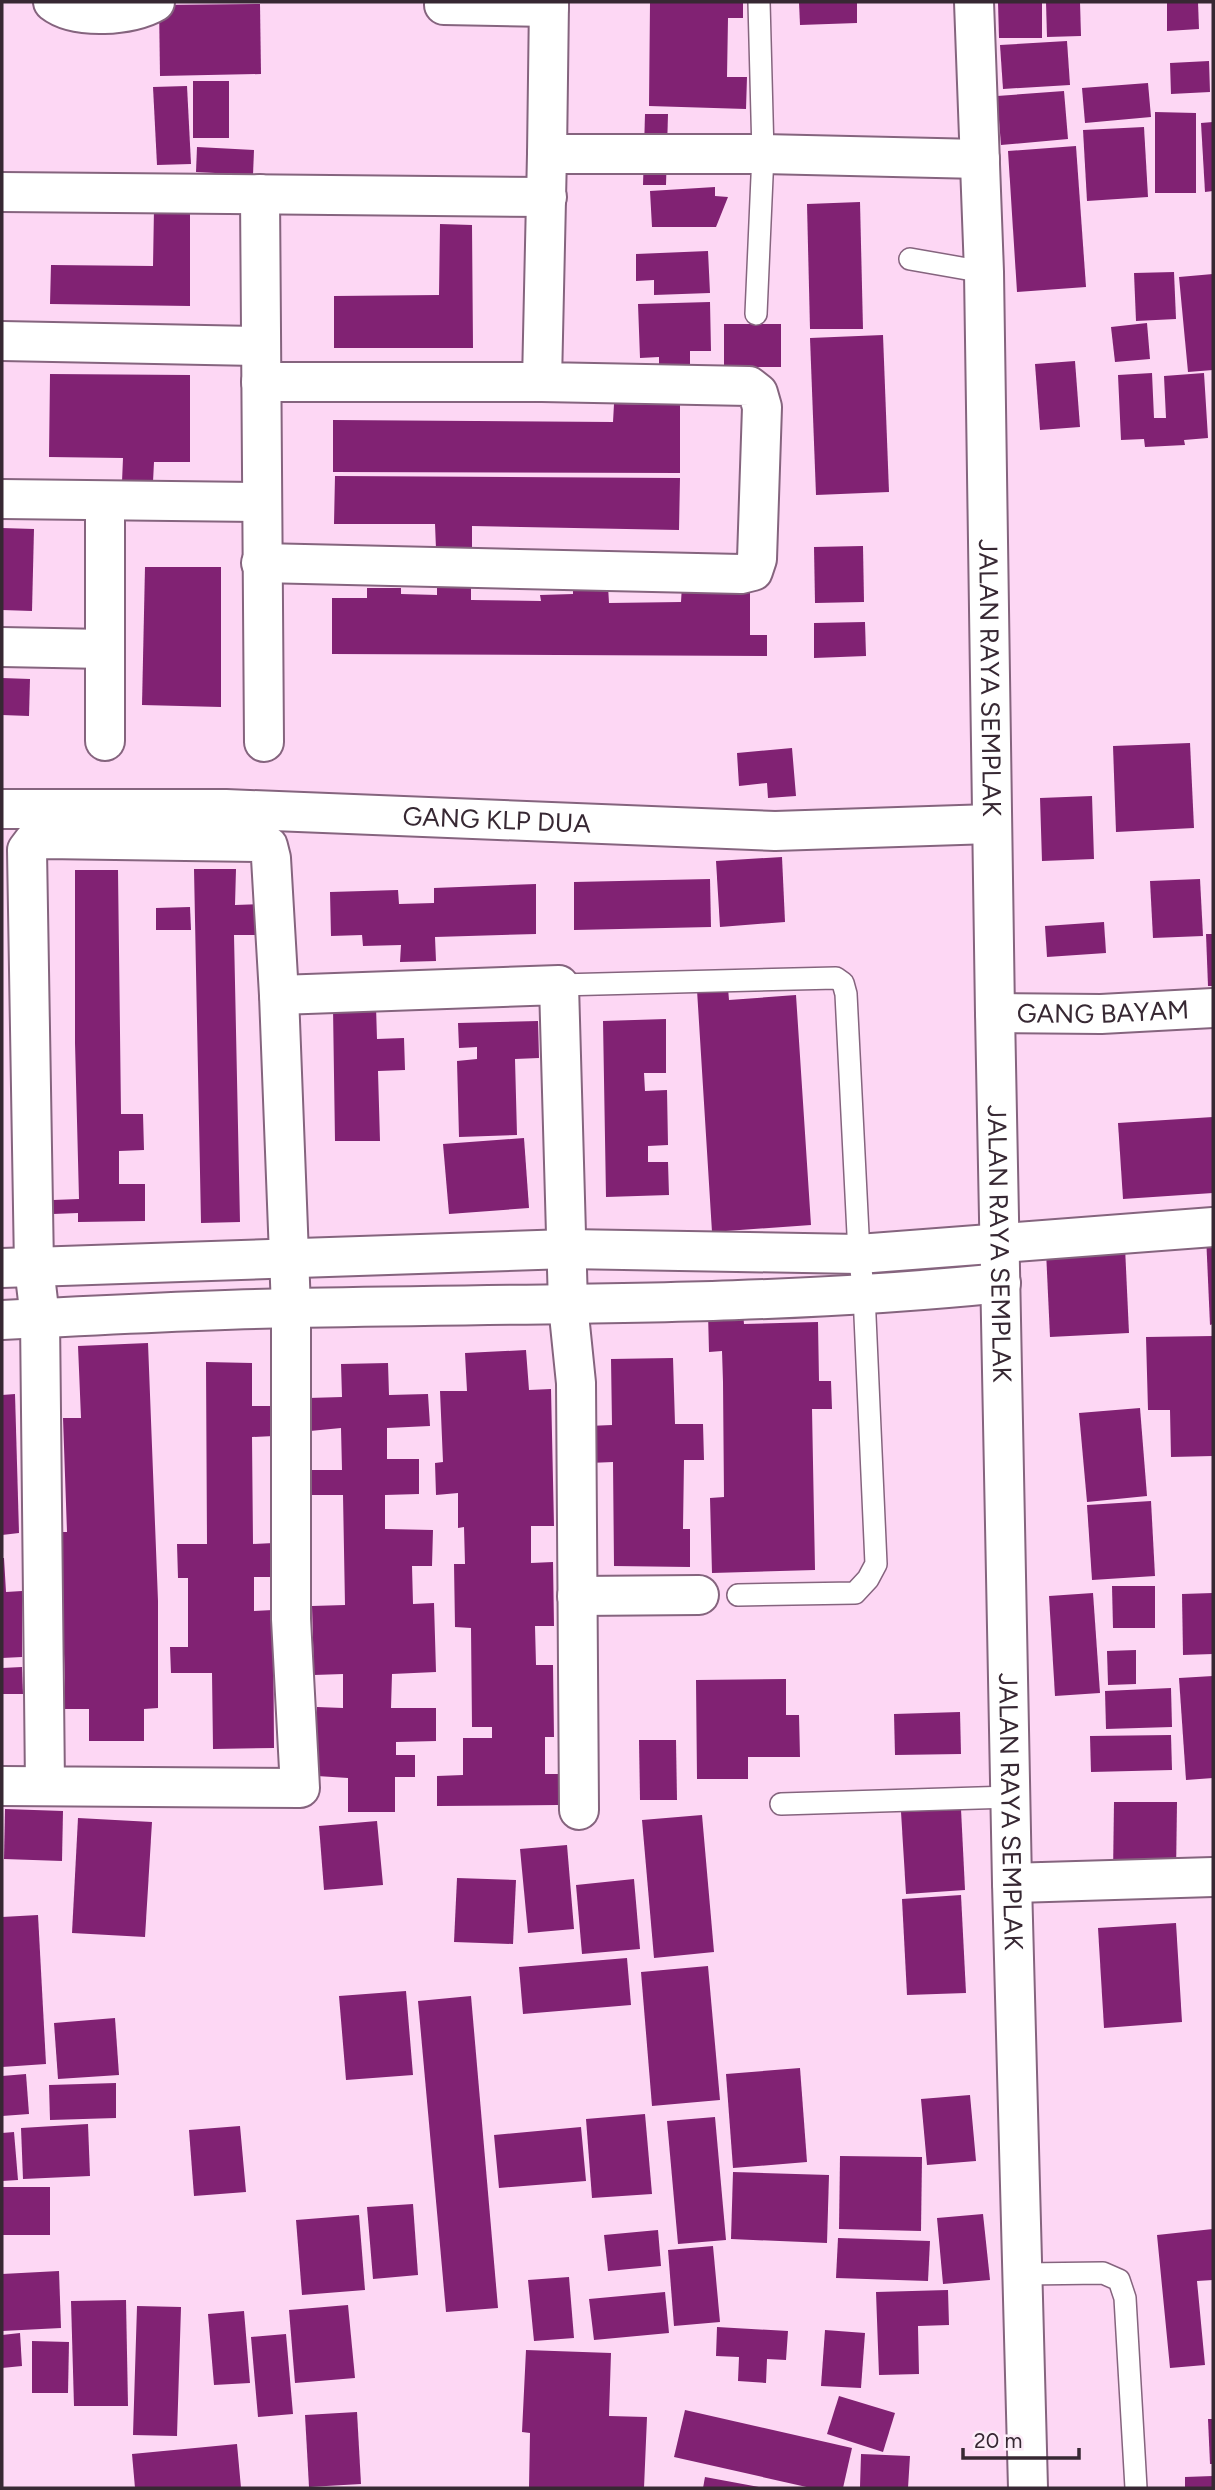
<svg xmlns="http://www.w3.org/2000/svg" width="1215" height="2490" font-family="Figtree,sans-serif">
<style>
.building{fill:#812273}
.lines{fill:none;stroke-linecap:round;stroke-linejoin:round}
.lane-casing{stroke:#85647e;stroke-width:24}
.street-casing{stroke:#85647e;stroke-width:42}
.primary-casing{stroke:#85647e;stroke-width:42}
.lane{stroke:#fff;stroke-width:21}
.street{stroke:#fff;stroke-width:38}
.primary{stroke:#fff;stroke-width:38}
.labels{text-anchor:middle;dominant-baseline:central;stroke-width:7;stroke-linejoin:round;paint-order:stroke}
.street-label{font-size:26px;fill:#372833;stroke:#fcecf8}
</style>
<rect width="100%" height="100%" fill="#fdd7f4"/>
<g class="building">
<path d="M650 2H743V18H728L727 77H747L746 109 649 106Z"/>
<path d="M799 2H857V23L800 25Z"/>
<path d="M998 2H1042V38H999Z"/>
<path d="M1046 2H1080L1081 36 1047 37Z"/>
<path d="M1167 2H1198L1199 29 1167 31Z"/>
<path d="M260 4 261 74 160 76 159 5Z"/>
<path d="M1067 41 1070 85 1003 89 1000 45Z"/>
<path d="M1209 61 1210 92 1171 94 1170 63Z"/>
<rect x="193" y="81" width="36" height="57"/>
<path d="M1148 83 1151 117 1085 123 1082 88Z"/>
<path d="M187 86 191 164 157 165 153 87Z"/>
<path d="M1064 91 1068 139 1001 145 997 96Z"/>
<path d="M1155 112 1196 113V193H1155Z"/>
<path d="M645 114H668L666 185H643Z"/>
<path d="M1213 122V191L1205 192 1201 123Z"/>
<path d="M1144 127 1148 197 1087 201 1083 130Z"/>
<path d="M1076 146 1086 287 1017 292 1008 151Z"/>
<path d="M197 147 254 150 253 175 196 172Z"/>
<path d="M715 187V196L728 197 716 227H652L650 191Z"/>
<path d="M860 202 863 329H810L807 204Z"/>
<path d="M190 207V306L50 304 51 265 153 266 154 208Z"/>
<path d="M440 224 472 225 473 348H334V296L439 295Z"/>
<path d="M708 251 710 293 654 295V280L636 281V254Z"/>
<path d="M1174 272 1176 319 1136 321 1134 273Z"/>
<path d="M1213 274V370L1188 372 1179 277Z"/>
<path d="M710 302 711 351H690V372L659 373V357L640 358 638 304Z"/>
<path d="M1147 323 1150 359 1115 362 1111 327Z"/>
<rect x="724" y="324" width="57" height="43"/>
<path d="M883 335 889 492 816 495 810 338Z"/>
<path d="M1075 361 1080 427 1040 430 1035 364Z"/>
<path d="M1152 373 1154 418H1166L1164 376 1204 373 1208 438 1184 440 1185 445 1145 447 1144 439 1121 440 1118 375Z"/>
<path d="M50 374 190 375V462H154L153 482H122L123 458 49 457Z"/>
<path d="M614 404 680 405V473L333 472V420L613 422Z"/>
<path d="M335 476 680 478 679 530 472 526V548L436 549 435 524H334Z"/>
<path d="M2 528 34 529 32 611 2 610Z"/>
<path d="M863 546 864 602 815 603 814 547Z"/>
<path d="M145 567H221V707L142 705Z"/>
<path d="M682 585 750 586V635H767V656L332 654V598H367V588H401V594L437 595V586H471V600L541 601 540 595 573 594V586H608L609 603 681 602Z"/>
<path d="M865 622 866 656 814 658V623Z"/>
<path d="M2 678 30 679 29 716 2 715Z"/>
<path d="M1190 743 1194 828 1116 832 1113 746Z"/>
<path d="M792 748 796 796 768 798 767 783 739 786 737 753Z"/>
<path d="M1092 796 1094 859 1042 861 1040 798Z"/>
<path d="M782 857 785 922 720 927 716 861Z"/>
<path d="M194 869H236L235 905 260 904V935H234L240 1222 201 1223Z"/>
<path d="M75 870H118L121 1114H143L144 1150 119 1151V1184H145V1221L78 1222V1213L53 1214V1200L79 1199 75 1043Z"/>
<path d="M710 879 711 927 574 930V882Z"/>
<path d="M1200 879 1203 936 1153 938 1150 881Z"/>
<path d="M536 884V934L435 937 436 961 400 962 401 945 363 946 362 935 331 936 330 892 398 890 399 904 434 903V888Z"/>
<path d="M190 907 191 930H156V908Z"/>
<path d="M1104 922 1106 953 1047 957 1045 926Z"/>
<path d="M1206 934H1213V986H1208Z"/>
<path d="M728 988 729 1000 796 995 811 1225 712 1232 697 990Z"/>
<path d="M376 1006 377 1039 404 1038 405 1070 378 1071 380 1141H335L333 1008Z"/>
<path d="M666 1019V1073H644L645 1091 667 1090 668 1145 648 1146V1162H668L669 1195 606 1197 603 1021Z"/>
<path d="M538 1021 539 1058 515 1059 517 1135 459 1137 457 1061 477 1059V1047L459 1048 458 1023Z"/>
<path d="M1213 1117V1193L1123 1199 1118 1123Z"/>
<path d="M524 1138 529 1208 449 1214 443 1144Z"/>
<path d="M1206 1235H1213V1324L1210 1325Z"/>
<path d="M1125 1247 1129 1333 1050 1337 1046 1251Z"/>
<path d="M708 1313H743L744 1324 818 1322 819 1381H831L832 1409H812L815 1570 712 1573 710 1498 724 1497 723 1382 722 1351 709 1352Z"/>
<path d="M1213 1336V1456L1171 1457 1170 1410H1148L1146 1337Z"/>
<path d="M148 1343 158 1601V1708L144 1709V1741H89V1709H64L65 1678 59 1532H67L63 1418H81L78 1346Z"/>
<path d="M526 1350 529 1390 551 1389 554 1526H531V1563L553 1562 554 1626H535L536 1665H553L554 1737H545V1774H558V1805L437 1806V1776L463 1775V1738H492V1727H472L471 1628 455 1627 454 1564H465L464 1527 458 1528V1493L436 1495 435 1463 443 1462 440 1391H467L465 1353Z"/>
<path d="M673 1358 675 1424H703L704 1460H684L683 1529H690V1567L614 1566 613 1462 589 1463 588 1426 612 1425 611 1359Z"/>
<path d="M206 1362 252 1363V1406H273L274 1436 252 1437 253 1544 274 1543V1577H254V1611L273 1610 274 1748 213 1749 212 1673H171L170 1647H188V1578H178L177 1544H207Z"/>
<path d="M388 1363 389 1395 428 1394 430 1426 387 1428V1459H419V1494L385 1495V1529L433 1530 432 1566H412L413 1604 434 1603 436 1672 392 1674 391 1708H436V1741L396 1742V1755H415V1777H395V1812H348V1778L317 1776V1707L343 1708V1674L314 1675 312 1606 345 1605 343 1495H311V1470H342L341 1428 310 1431 308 1398 342 1397 341 1364Z"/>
<path d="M15 1394 19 1533 2 1535V1395Z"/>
<path d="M1140 1408 1147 1496 1087 1502 1079 1413Z"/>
<path d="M1151 1501 1155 1576 1092 1580 1087 1505Z"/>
<path d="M2 1558H4L6 1592 22 1591V1657L2 1658Z"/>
<path d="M1112 1586H1155V1628H1113Z"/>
<path d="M1093 1593 1100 1693 1055 1696 1049 1596Z"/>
<path d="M1213 1593V1654L1183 1655 1182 1594Z"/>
<path d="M1136 1650V1684L1108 1685 1107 1651Z"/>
<path d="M22 1667 23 1694H2V1668Z"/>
<path d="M1213 1676V1778L1186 1780 1179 1678Z"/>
<path d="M786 1679V1715H799L800 1757H748V1779H697L696 1680Z"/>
<path d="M1171 1688 1172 1727 1106 1729 1105 1691Z"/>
<path d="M960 1712 961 1754 895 1755 894 1714Z"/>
<path d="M1171 1735 1172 1770 1091 1772 1090 1736Z"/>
<path d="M639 1740H676L677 1800H640Z"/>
<path d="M1114 1802H1177L1176 1875 1113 1874Z"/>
<path d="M5 1809 63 1811 62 1861 4 1859Z"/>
<path d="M961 1809 965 1890 906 1894 901 1812Z"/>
<path d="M702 1815 714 1952 654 1958 642 1820Z"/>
<path d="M78 1818 152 1822 145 1937 72 1933Z"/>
<path d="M377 1821 383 1885 324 1890 319 1826Z"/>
<path d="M567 1845 574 1929 528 1933 520 1849Z"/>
<path d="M457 1878 516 1880 513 1944 454 1942Z"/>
<path d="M634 1879 640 1949 582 1954 576 1885Z"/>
<path d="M961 1895 966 1993 907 1995 902 1899Z"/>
<path d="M38 1915 46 2064 2 2067V1917Z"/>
<path d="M1176 1923 1182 2022 1104 2028 1098 1928Z"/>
<path d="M627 1958 631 2005 523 2014 519 1967Z"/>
<path d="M708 1966 720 2100 652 2106 641 1972Z"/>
<path d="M406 1991 413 2075 346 2080 339 1996Z"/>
<path d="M471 1996 498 2308 446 2312 418 2001Z"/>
<path d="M115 2018 119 2075 58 2079 54 2023Z"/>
<path d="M800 2068 807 2162 733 2168 726 2074Z"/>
<path d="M26 2074 29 2114 2 2116V2076Z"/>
<path d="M116 2083V2118L50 2120 49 2085Z"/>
<path d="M970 2095 976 2161 927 2165 921 2099Z"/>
<path d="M645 2114 652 2194 592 2198 586 2119Z"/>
<path d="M715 2117 726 2240 678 2244 667 2121Z"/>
<path d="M88 2124 90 2176 23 2179 21 2128Z"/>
<path d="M240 2126 246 2192 194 2196 189 2130Z"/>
<path d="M581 2127 586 2181 499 2188 494 2135Z"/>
<path d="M14 2132 18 2180 2 2181V2133Z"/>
<path d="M840 2156 922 2157 921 2231 839 2229Z"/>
<path d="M733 2172 829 2175 827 2243 731 2239Z"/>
<rect x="2" y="2187" width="48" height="48"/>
<path d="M413 2204 418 2275 373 2279 367 2207Z"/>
<path d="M983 2214 990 2280 943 2284 937 2218Z"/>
<path d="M359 2215 365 2290 302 2295 296 2220Z"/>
<path d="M1213 2229V2280L1197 2281 1205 2365 1170 2368 1157 2235Z"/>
<path d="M658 2230 661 2266 608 2271 604 2235Z"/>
<path d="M838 2238 930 2241 928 2281 836 2278Z"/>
<path d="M713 2246 720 2322 674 2326 668 2250Z"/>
<path d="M59 2271 61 2328 2 2331V2274Z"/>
<path d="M569 2277 574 2338 534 2341 528 2280Z"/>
<path d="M948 2290 949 2325 918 2326 919 2374 879 2375 876 2292Z"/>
<path d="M665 2292 669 2333 594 2340 589 2299Z"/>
<path d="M126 2300 128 2406H74L71 2301Z"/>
<path d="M348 2305 355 2378 295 2383 289 2310Z"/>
<path d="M137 2306 181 2307 177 2436 133 2435Z"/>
<path d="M244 2311 250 2383 214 2385 208 2314Z"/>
<path d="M717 2327 788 2331 786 2360 767 2359 766 2383 738 2381 739 2357 716 2356Z"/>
<path d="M825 2330 865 2333 861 2388 821 2386Z"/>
<path d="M20 2333 22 2366 2 2368V2335Z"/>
<path d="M286 2334 293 2414 258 2417 251 2337Z"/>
<path d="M32 2341 69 2342 68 2393H32Z"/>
<path d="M526 2350 611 2353 609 2416 647 2417 644 2488H529L530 2433 522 2432Z"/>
<path d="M839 2396 895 2413 883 2452 827 2434Z"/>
<path d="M685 2410 852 2448 843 2488H811L674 2457Z"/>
<path d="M357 2412 361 2484 309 2487 305 2415Z"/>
<path d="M1208 2419H1213V2464H1210Z"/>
<path d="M237 2444 241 2488H135L132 2454Z"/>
<path d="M861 2454 910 2456 908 2488 860 2487Z"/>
<path d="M1213 2476V2488H1185V2477Z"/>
<path d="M705 2477 759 2487V2488H703Z"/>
</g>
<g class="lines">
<defs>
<g id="lane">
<path d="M910 259 984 272"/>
<path d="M756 314 763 154 759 2"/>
<path d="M559 985 836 978 843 983 846 994 859 1254 864 1294 876 1564 868 1579 855 1593 738 1595"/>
<path d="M781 1804 1011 1797"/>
<path d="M1024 2274 1103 2273 1119 2280 1125 2298 1136 2488"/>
</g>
<g id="street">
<path d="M53 2C76 20 132 16 155 2"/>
<path d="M549 2 547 154H763L980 159"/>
<path d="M444 5 549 7"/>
<path d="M2 192 547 197"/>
<path d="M260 194 264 742"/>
<path d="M2 341 261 346"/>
<path d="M261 382H542"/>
<path d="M2 499 261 502"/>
<path d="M105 501V741"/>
<path d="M261 563 741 574 753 571 757 559 762 407 758 393 749 386 542 382 547 154"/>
<path d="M2 647 105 649"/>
<path id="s1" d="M2 809H226L775 831 991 824"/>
<path d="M279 995 559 985 568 1305 576 1383 579 1810"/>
<path id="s2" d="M995 1013 1101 1014 1213 1008"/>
<path d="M2 1268 567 1249 859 1254 1213 1227"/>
<path d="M2 1320C99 1315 196 1310 292 1308 528 1303 766 1307 1001 1283"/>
<path d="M577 1596 699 1595"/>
<path d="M2 1786 300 1788 291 1619V1308L279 995 271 858 268 846 258 842 45 839 33 842 27 850 34 1267 40 1318 45 1786"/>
<path d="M1012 1883 1213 1877"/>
</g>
<g id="primary">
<path id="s3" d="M974 2 984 272 995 1013 1012 1883 1028 2488"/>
</g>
</defs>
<use href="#lane" class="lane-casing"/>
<use href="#street" class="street-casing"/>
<use href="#primary" class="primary-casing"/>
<use href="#lane" class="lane"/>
<use href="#street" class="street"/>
<use href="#primary" class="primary"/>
</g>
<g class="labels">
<g class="street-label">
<text stroke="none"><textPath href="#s3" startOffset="676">JALAN RAYA SEMPLAK</textPath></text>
<text stroke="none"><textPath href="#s1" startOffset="495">GANG KLP DUA</textPath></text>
<text stroke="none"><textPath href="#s2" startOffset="108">GANG BAYAM</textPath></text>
<text stroke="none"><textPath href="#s3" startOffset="1242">JALAN RAYA SEMPLAK</textPath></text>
<text stroke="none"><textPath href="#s3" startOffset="1810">JALAN RAYA SEMPLAK</textPath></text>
</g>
</g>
<rect width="1215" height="2490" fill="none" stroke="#372833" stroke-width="7"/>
<path d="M963 2448v10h116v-10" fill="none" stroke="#372833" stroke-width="3.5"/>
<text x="974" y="2448" font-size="21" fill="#372833" stroke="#fcecf8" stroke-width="5" paint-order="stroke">20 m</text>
</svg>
